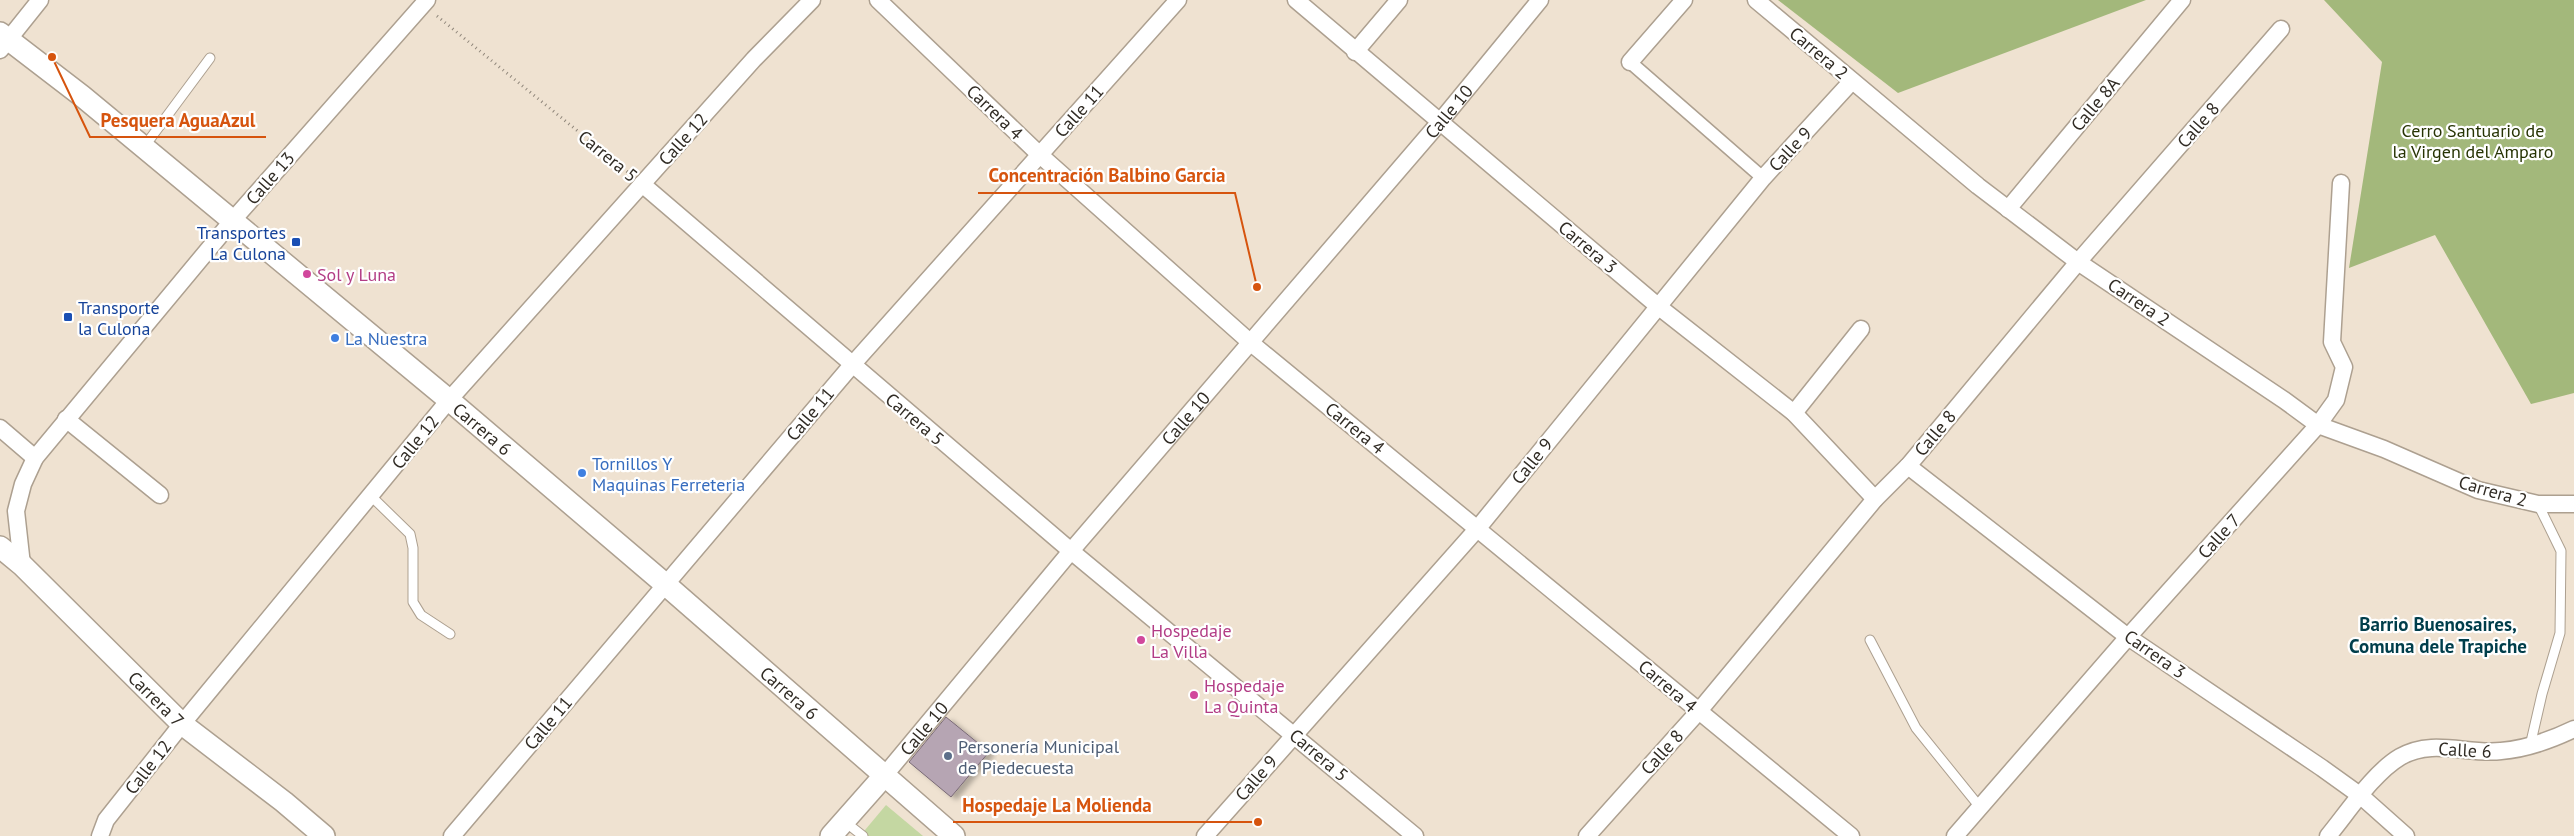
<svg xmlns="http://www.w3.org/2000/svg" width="2574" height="836" font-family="'PT Sans',sans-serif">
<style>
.green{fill:#c4d7a2}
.forest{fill:#a3b87b}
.building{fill:#b6a5b3;stroke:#786975;filter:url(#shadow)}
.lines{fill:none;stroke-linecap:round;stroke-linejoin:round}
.service-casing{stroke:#ada090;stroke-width:11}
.pedestrian-casing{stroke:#ada090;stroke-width:15}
.minor-casing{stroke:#ada090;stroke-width:19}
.tertiary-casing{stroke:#ada090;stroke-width:24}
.path{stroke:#90877b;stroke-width:3;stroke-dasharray:1 4;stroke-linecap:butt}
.service{stroke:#fff;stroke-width:9}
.pedestrian{stroke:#fff;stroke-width:12}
.minor{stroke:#fff;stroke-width:16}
.tertiary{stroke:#fff;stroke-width:21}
.transit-dot{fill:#1a4fb4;stroke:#fff;stroke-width:2}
.hotel-dot{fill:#d1479c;stroke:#fff;stroke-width:2}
.shop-dot{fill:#3f7fe0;stroke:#fff;stroke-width:2}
.service-dot{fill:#5c6f8a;stroke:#fff;stroke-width:2}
.labels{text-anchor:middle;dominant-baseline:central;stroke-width:4.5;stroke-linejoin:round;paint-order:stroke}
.street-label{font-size:18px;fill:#312c25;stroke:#fff}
.park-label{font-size:18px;fill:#273404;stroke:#fff}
.transit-label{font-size:18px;fill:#164399;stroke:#fff;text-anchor:end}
.hotel-label{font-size:18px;fill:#b23c85;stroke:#fff;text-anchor:start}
.shop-label{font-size:18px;fill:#366cbe;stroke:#fff;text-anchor:start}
.service-label{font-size:18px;fill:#4e5e75;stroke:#fff;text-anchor:start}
.neighbourhood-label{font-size:19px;font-weight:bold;fill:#003e4b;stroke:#fff}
.leader{fill:none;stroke:#d6540e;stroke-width:2}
.callout-dot{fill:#d6540e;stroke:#fff;stroke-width:2}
.callout-label{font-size:19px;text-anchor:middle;font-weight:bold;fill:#d6540e;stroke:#fff;stroke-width:4.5;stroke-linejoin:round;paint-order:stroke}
</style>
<defs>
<filter id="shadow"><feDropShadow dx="5.5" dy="3" stdDeviation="2.5" flood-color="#0004"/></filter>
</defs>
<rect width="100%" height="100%" fill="#efe2d1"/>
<path class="green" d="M886 805 923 836H860Z"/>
<g class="forest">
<path d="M1778 0H2146L1898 93Z"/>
<path d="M2324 0H2574V393L2531 404 2435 235 2349 268 2382 62Z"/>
</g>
<path class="building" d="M946 717 989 752 951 797 909 762Z"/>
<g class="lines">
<defs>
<g id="service">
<path d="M144 147 210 58"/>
<path d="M371 496 410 534 413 548V602L421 615 450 634"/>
<path d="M1870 640 1916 728 1979 806"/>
<path d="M2530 746 2542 694 2560 633 2561 551 2538 504"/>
<path d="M844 821 863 836"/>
</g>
<path id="pedestrian" d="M1630 62 1763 178"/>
<g id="minor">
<path d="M878 0 1040 155 1251 343 1851 836"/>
<path d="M1296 0 1659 307 1794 413 1875 499"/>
<path d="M1756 0 1978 186 2078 262 2284 400 2318 425 2384 449 2478 490 2538 504H2574"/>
<path d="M0 50 40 0"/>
<path d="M1355 52 1399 0"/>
<path d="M1630 62 1684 0"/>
<path d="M642 184 1071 551 1415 836"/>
<path d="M2008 209 2182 0"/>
<path d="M1794 413 1861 329"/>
<path d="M66 419 160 495"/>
<path d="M0 428 35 458"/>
<path d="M1908 466 2128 637 2322 768 2361 796 2406 836"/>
<path d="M22 565 16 511 23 484 35 458 232 221 427 0"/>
<path id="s1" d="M884 776 1071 551 1439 123 1540 0"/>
<path d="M100 836 106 820 182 724 449 400 754 59 812 0"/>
<path d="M452 836 852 365 1178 0"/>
<path d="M1205 836 1478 528 1763 178 1852 81"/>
<path d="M1587 836 1699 711 1875 499 1908 466 2078 262 2281 29"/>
<path d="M1955 836 2128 637 2318 425 2336 400 2344 367 2332 342 2341 183"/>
<path d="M2328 836C2348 812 2373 773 2400 757 2433 738 2467 755 2501 751 2527 749 2551 740 2574 729"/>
</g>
<g id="tertiary">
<path id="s2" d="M0 33 82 96 449 400 665 584 954 836"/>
<path id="s3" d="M0 547 22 565 182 724 284 802 324 836"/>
<path d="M831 836 884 776"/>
</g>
</defs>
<use href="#service" class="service-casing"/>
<use href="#pedestrian" class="pedestrian-casing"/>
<use href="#minor" class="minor-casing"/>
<use href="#tertiary" class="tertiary-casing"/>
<path class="path" d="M437 16 629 173"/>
<use href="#service" class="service"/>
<use href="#pedestrian" class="pedestrian"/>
<use href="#minor" class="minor"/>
<use href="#tertiary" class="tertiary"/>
</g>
<g class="transit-dot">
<rect x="291" y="237" width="10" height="10" rx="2.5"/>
<rect x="63" y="312" width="10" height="10" rx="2.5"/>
</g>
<g class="hotel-dot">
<circle cx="307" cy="274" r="5"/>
<circle cx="1141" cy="640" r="5"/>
<circle cx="1194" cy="695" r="5"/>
</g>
<g class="shop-dot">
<circle cx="335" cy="338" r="5"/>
<circle cx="582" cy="473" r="5"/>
</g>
<circle class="service-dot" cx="948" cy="756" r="5"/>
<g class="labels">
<g class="street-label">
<text transform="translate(1819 53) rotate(40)">Carrera 2</text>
<text transform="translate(2095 104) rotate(-50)">Calle 8A</text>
<text transform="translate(1079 111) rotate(-48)">Calle 11</text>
<text stroke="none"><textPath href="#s1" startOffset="872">Calle 10</textPath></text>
<text transform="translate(995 112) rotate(44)">Carrera 4</text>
<text transform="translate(2198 125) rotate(-49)">Calle 8</text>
<text transform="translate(683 139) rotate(-48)">Calle 12</text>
<text transform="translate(1790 149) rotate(-47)">Calle 9</text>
<text transform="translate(608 156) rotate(39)">Carrera 5</text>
<text transform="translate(270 178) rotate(-49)">Calle 13</text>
<text transform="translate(1588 247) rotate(40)">Carrera 3</text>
<text transform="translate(2139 302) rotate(34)">Carrera 2</text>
<text transform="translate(810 414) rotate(-50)">Calle 11</text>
<text stroke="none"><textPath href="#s1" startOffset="468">Calle 10</textPath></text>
<text transform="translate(915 419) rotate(40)">Carrera 5</text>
<text transform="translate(1355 428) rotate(39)">Carrera 4</text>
<text stroke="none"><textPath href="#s2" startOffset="624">Carrera 6</textPath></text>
<text transform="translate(1935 433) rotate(-50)">Calle 8</text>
<text transform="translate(415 442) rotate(-51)">Calle 12</text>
<text transform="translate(1532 461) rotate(-51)">Calle 9</text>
<text transform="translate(2493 491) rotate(16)">Carrera 2</text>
<text transform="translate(2219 536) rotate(-48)">Calle 7</text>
<text transform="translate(2155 654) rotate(35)">Carrera 3</text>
<text transform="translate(1668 686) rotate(40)">Carrera 4</text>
<text stroke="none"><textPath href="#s2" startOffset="1029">Carrera 6</textPath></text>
<text stroke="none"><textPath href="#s3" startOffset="218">Carrera 7</textPath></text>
<text transform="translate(548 723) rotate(-50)">Calle 11</text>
<text stroke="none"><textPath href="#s1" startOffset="62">Calle 10</textPath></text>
<text transform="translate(2465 750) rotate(3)">Calle 6</text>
<text transform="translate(1662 752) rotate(-48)">Calle 8</text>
<text transform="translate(1319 755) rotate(40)">Carrera 5</text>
<text transform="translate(148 767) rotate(-52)">Calle 12</text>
<text transform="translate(1256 778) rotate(-49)">Calle 9</text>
</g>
<g class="park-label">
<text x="2473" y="130">Cerro Santuario de<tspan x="2473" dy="21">la Virgen del Amparo</tspan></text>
</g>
<g class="transit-label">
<text x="286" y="232">Transportes<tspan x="286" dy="21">La Culona</tspan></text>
<text x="78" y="307" text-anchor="start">Transporte<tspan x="78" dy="21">la Culona</tspan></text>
</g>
<g class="hotel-label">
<text x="317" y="274">Sol y Luna</text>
<text x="1151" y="630">Hospedaje<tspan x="1151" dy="21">La Villa</tspan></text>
<text x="1204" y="685">Hospedaje<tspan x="1204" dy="21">La Quinta</tspan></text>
</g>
<g class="shop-label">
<text x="345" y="338">La Nuestra</text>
<text x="592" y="463">Tornillos Y<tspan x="592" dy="21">Maquinas Ferreteria</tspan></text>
</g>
<g class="service-label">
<text x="958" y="746">Personería Municipal<tspan x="958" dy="21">de Piedecuesta</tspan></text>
</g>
<g class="neighbourhood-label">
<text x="2438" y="624">Barrio Buenosaires,<tspan x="2438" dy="22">Comuna dele Trapiche</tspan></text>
</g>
</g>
<path class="leader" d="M52 57L90 137H266M1257 287L1235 193H978M1258 822L1162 822H953"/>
<g class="callout-dot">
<circle cx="52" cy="57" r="5"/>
<circle cx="1257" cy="287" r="5"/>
<circle cx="1258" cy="822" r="5"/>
</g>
<g class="callout-label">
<text x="178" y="127">Pesquera AguaAzul</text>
<text x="1107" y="182">Concentración Balbino Garcia</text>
<text x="1057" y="812">Hospedaje La Molienda</text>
</g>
</svg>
